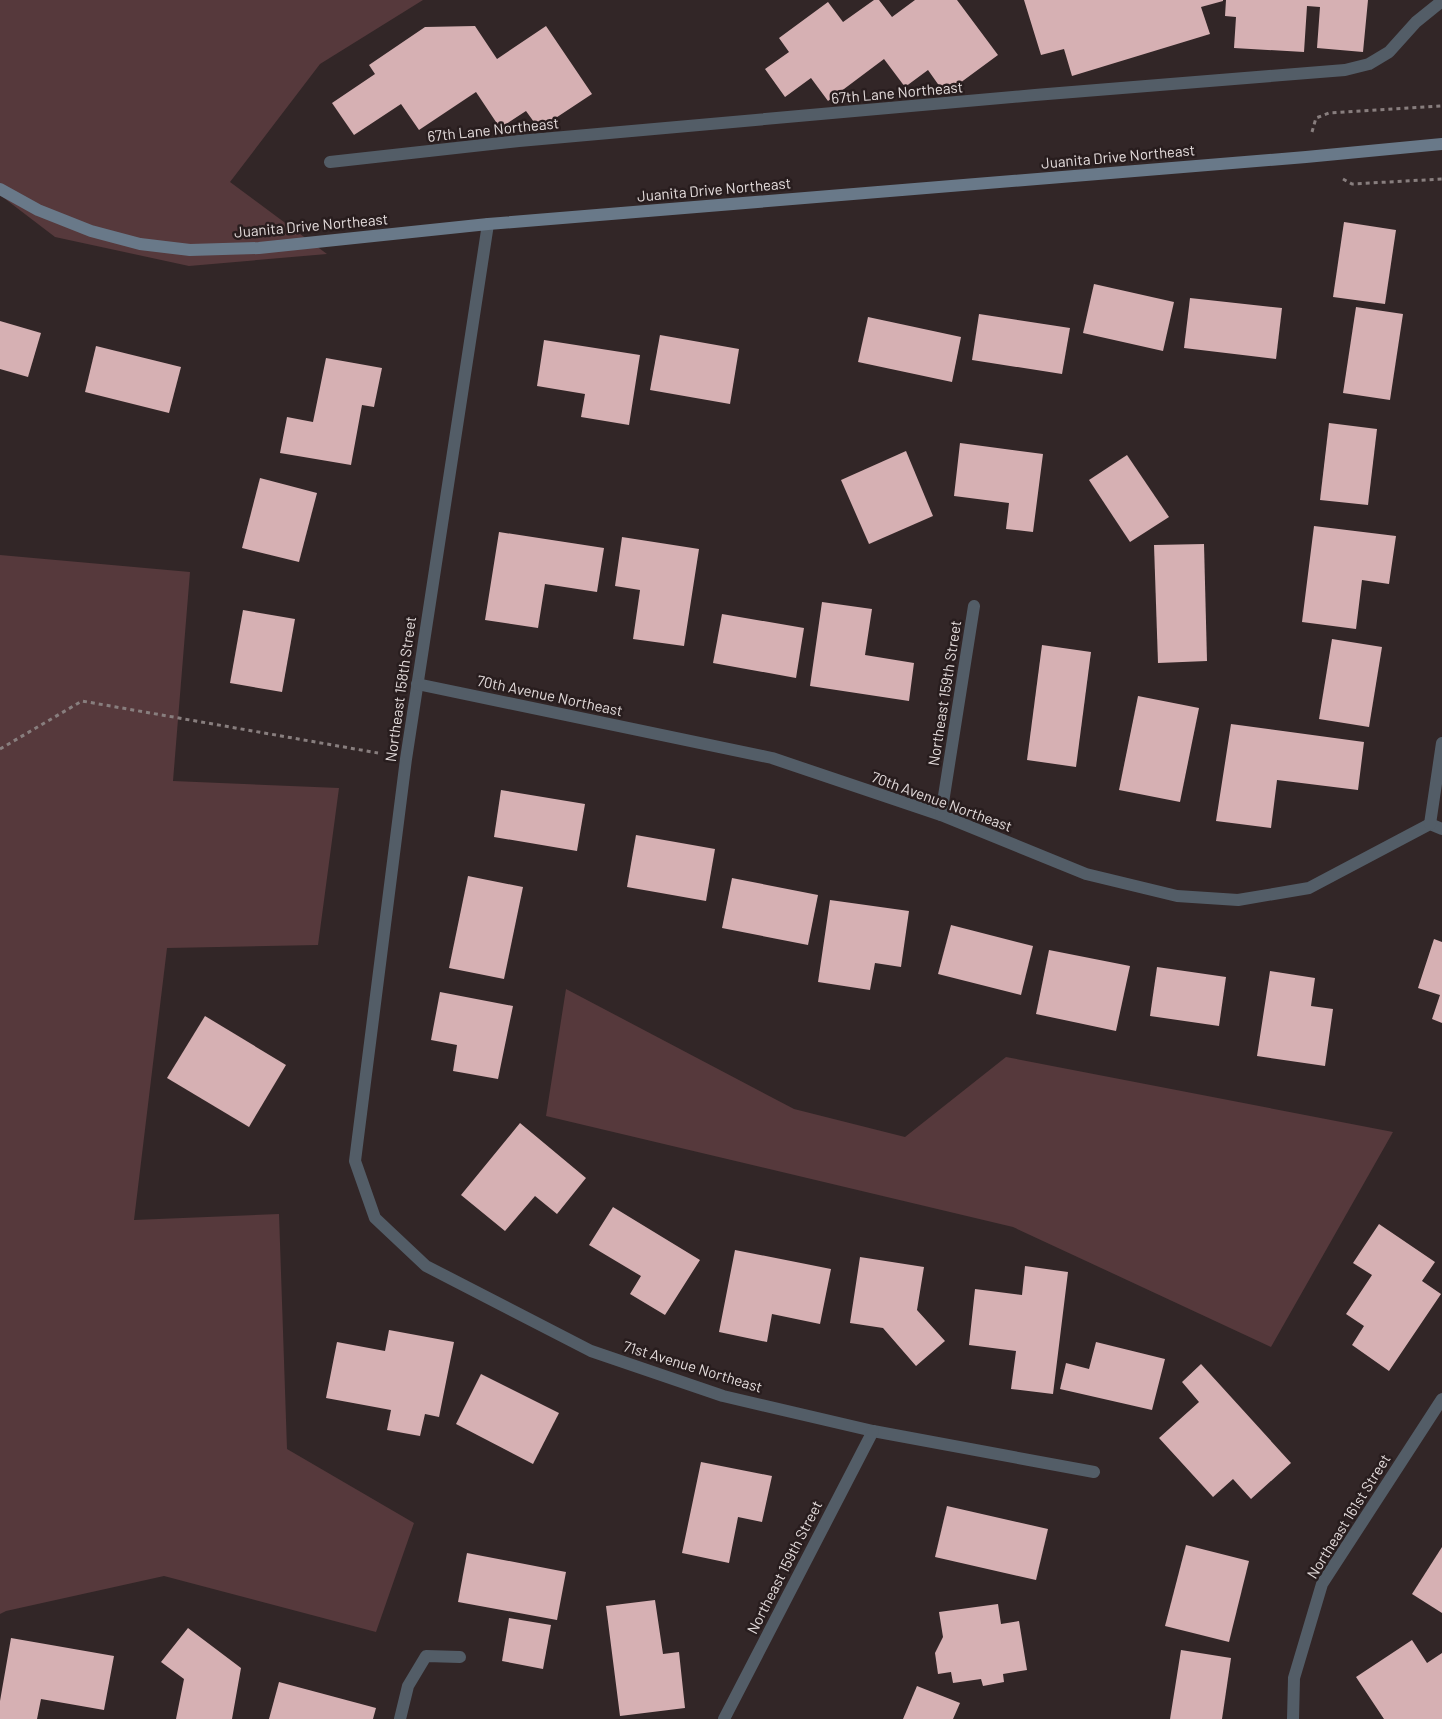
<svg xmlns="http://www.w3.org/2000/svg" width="1442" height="1719" font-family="Barlow,sans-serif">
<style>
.green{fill:#56393c}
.building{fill:#d6b0b3}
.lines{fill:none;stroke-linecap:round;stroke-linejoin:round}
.path{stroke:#887e7e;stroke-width:3;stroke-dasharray:4 4;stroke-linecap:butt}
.service{stroke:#535d67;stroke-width:12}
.minor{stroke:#535d67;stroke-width:12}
.secondary{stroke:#697989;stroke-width:12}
.labels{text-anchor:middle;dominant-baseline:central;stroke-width:5;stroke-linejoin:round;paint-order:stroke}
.street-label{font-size:15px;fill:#e4dcdc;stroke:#281d1e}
</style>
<rect width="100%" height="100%" fill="#322627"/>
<g class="green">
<path d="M0 0H423L320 64 230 182 327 254 189 266 55 237 0 195Z"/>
<path d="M0 555 190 572 173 781 339 788 318 945 167 948 134 1220 279 1214 287 1449 414 1523 376 1632 164 1576 6 1611 0 1614Z"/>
<path d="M566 989 794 1109 905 1137 1006 1057 1393 1132 1271 1347 1013 1227 546 1116Z"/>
</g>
<g class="building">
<path d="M874 0H879L892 17 915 0H957L998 55 945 94 928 70 905 87 884 59 828 101 811 78 785 97 765 69 789 52 779 38 828 2 843 22Z"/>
<path d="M1024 0H1223V1L1201 7 1210 34 1072 76 1064 49 1041 55Z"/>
<path d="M1226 0H1368L1363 52 1317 48 1320 7 1307 6 1304 52 1234 48 1236 17 1225 16Z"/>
<path d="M475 26 497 59 546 26 592 94 539 129 526 111 500 128 476 92 419 130 401 104 354 135 332 103 375 74 369 65 425 27Z"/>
<path d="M1344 222 1396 230 1385 304 1333 297Z"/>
<path d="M1094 284 1174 302 1163 351 1083 333Z"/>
<path d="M1190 298 1282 308 1276 359 1184 348Z"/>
<path d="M1356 307 1403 314 1390 400 1343 393Z"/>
<path d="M979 314 1070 328 1062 374 972 360Z"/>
<path d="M868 317 961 337 952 382 858 362Z"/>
<path d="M0 321 41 333 28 377 0 369Z"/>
<path d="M660 335 739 349 730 404 650 390Z"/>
<path d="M544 340 640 355 629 425 581 417 585 394 537 386Z"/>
<path d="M96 346 181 367 169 413 85 392Z"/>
<path d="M326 358 382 368 374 407 362 405 351 465 280 453 287 417 313 422Z"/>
<path d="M1329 423 1377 429 1368 505 1320 500Z"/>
<path d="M960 443 1043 454 1033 532 1006 529 1009 503 954 496Z"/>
<path d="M906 451 933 516 869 544 841 480Z"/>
<path d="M1127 455 1169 517 1130 542 1089 480Z"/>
<path d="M260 478 317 493 299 562 242 548Z"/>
<path d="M1314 526 1396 536 1389 584 1362 580 1356 629 1302 622Z"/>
<path d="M499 532 604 548 597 592 545 584 538 628 485 620Z"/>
<path d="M622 537 699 549 684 646 633 639 640 590 615 586Z"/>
<path d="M1204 544 1207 661 1158 663 1154 545Z"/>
<path d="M822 602 872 609 865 655 914 663 909 701 810 686Z"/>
<path d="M243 610 295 619 282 692 230 683Z"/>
<path d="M722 614 804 628 796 678 713 663Z"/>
<path d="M1332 639 1382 647 1369 727 1319 719Z"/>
<path d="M1042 645 1091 652 1076 767 1027 760Z"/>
<path d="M1138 696 1199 708 1180 802 1119 790Z"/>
<path d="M1231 724 1364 742 1358 790 1277 780 1271 828 1216 821Z"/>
<path d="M501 790 585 804 577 851 494 837Z"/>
<path d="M636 835 715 849 706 901 627 887Z"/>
<path d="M468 876 523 887 504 979 449 968Z"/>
<path d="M732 878 818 895 808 945 722 928Z"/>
<path d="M830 900 909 911 901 967 875 963 870 990 818 982Z"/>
<path d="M951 925 1033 946 1021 995 938 974Z"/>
<path d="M1434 939 1442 942V1023L1432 1019 1440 995 1418 988Z"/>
<path d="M1049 950 1130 966 1116 1031 1036 1014Z"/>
<path d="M1157 967 1226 977 1219 1026 1150 1016Z"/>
<path d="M1270 971 1315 978 1311 1006 1333 1009 1325 1066 1257 1056Z"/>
<path d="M440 992 513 1006 498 1079 453 1071 457 1045 431 1040Z"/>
<path d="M205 1016 286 1065 249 1127 167 1078Z"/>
<path d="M520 1123 586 1178 557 1214 535 1196 505 1231 461 1195Z"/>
<path d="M613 1207 700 1260 665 1315 630 1294 641 1276 589 1245Z"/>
<path d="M1379 1224 1435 1262 1422 1281 1441 1294 1389 1371 1352 1345 1364 1326 1346 1314 1372 1275 1353 1263Z"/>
<path d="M735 1250 831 1269 820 1324 772 1314 767 1342 719 1332Z"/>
<path d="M860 1257 924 1267 917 1310 945 1341 916 1366 883 1328 850 1323Z"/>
<path d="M1025 1266 1068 1272 1053 1394 1011 1389 1016 1351 969 1345 975 1289 1022 1295Z"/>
<path d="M389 1330 454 1342 439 1417 425 1414 420 1436 387 1430 391 1410 326 1398 337 1342 385 1351Z"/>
<path d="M1096 1342 1165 1359 1152 1410 1060 1389 1066 1363 1089 1369Z"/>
<path d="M1201 1364 1291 1463 1251 1499 1233 1479 1213 1497 1159 1438 1199 1402 1182 1382Z"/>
<path d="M481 1374 559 1413 533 1464 456 1424Z"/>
<path d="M701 1462 772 1476 762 1522 738 1517 729 1563 682 1553Z"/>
<path d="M947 1506 1048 1529 1036 1580 935 1557Z"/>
<path d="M1186 1545 1249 1561 1229 1642 1165 1626Z"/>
<path d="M1442 1547V1613L1412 1594Z"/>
<path d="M467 1553 566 1572 557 1620 458 1602Z"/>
<path d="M655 1600 663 1654 679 1652 685 1708 620 1716 606 1606Z"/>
<path d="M998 1604 1001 1624 1019 1621 1027 1670 1003 1674 1004 1682 983 1686 981 1679 953 1683 951 1672 938 1674 935 1653 943 1637 939 1612Z"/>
<path d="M509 1618 551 1625 543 1669 502 1661Z"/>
<path d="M188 1628 241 1668 232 1719H176L184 1679 161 1662Z"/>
<path d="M11 1638 114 1656 104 1710 41 1699 37 1719H0V1701Z"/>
<path d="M1412 1640 1427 1663 1442 1653V1719H1384L1356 1677Z"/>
<path d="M1181 1650 1231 1658 1222 1719H1170Z"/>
<path d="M279 1682 376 1708 373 1719H269Z"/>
<path d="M917 1686 960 1703 953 1719H903Z"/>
</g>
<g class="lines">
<g class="path">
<path d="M1312 132 1316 118 1329 113 1442 106"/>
<path d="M1343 179 1352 184 1442 179"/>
<path d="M0 749 82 701 378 753"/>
</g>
<path class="service" d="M400 1719 408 1686 426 1656 460 1657"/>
<g class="minor">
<path d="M330 162 519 141 1035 95 1345 70 1369 64 1389 52 1416 22 1442 1"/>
<path d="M488 224 406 759 355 1161 375 1218 426 1266 591 1351 723 1396 873 1431 1094 1472"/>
<path d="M417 684 772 758 941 815 1086 874 1177 896 1238 900 1309 888 1430 824 1442 829"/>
<path d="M941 815 974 606"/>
<path d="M1430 824 1442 743"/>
<path d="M724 1719 873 1431"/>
<path d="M1293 1719 1294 1678 1322 1584 1442 1399"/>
</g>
<path class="secondary" d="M0 189 38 210 91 231 140 244 190 250 259 248 488 224 1306 157 1442 144"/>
</g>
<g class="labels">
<g class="street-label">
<text transform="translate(897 92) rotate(-5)">67th Lane Northeast</text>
<text transform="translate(493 129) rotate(-6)">67th Lane Northeast</text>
<text transform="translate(1118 156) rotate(-5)">Juanita Drive Northeast</text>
<text transform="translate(714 189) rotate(-5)">Juanita Drive Northeast</text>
<text transform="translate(311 225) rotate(-5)">Juanita Drive Northeast</text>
<text transform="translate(400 689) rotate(-82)">Northeast 158th Street</text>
<text transform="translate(944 693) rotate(-81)">Northeast 159th Street</text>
<text transform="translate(550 695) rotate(12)">70th Avenue Northeast</text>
<text transform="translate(942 801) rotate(20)">70th Avenue Northeast</text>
<text transform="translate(693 1366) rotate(17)">71st Avenue Northeast</text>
<text transform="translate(1348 1516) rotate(-58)">Northeast 161st Street</text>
<text transform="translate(784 1567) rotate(-63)">Northeast 159th Street</text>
</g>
</g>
</svg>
